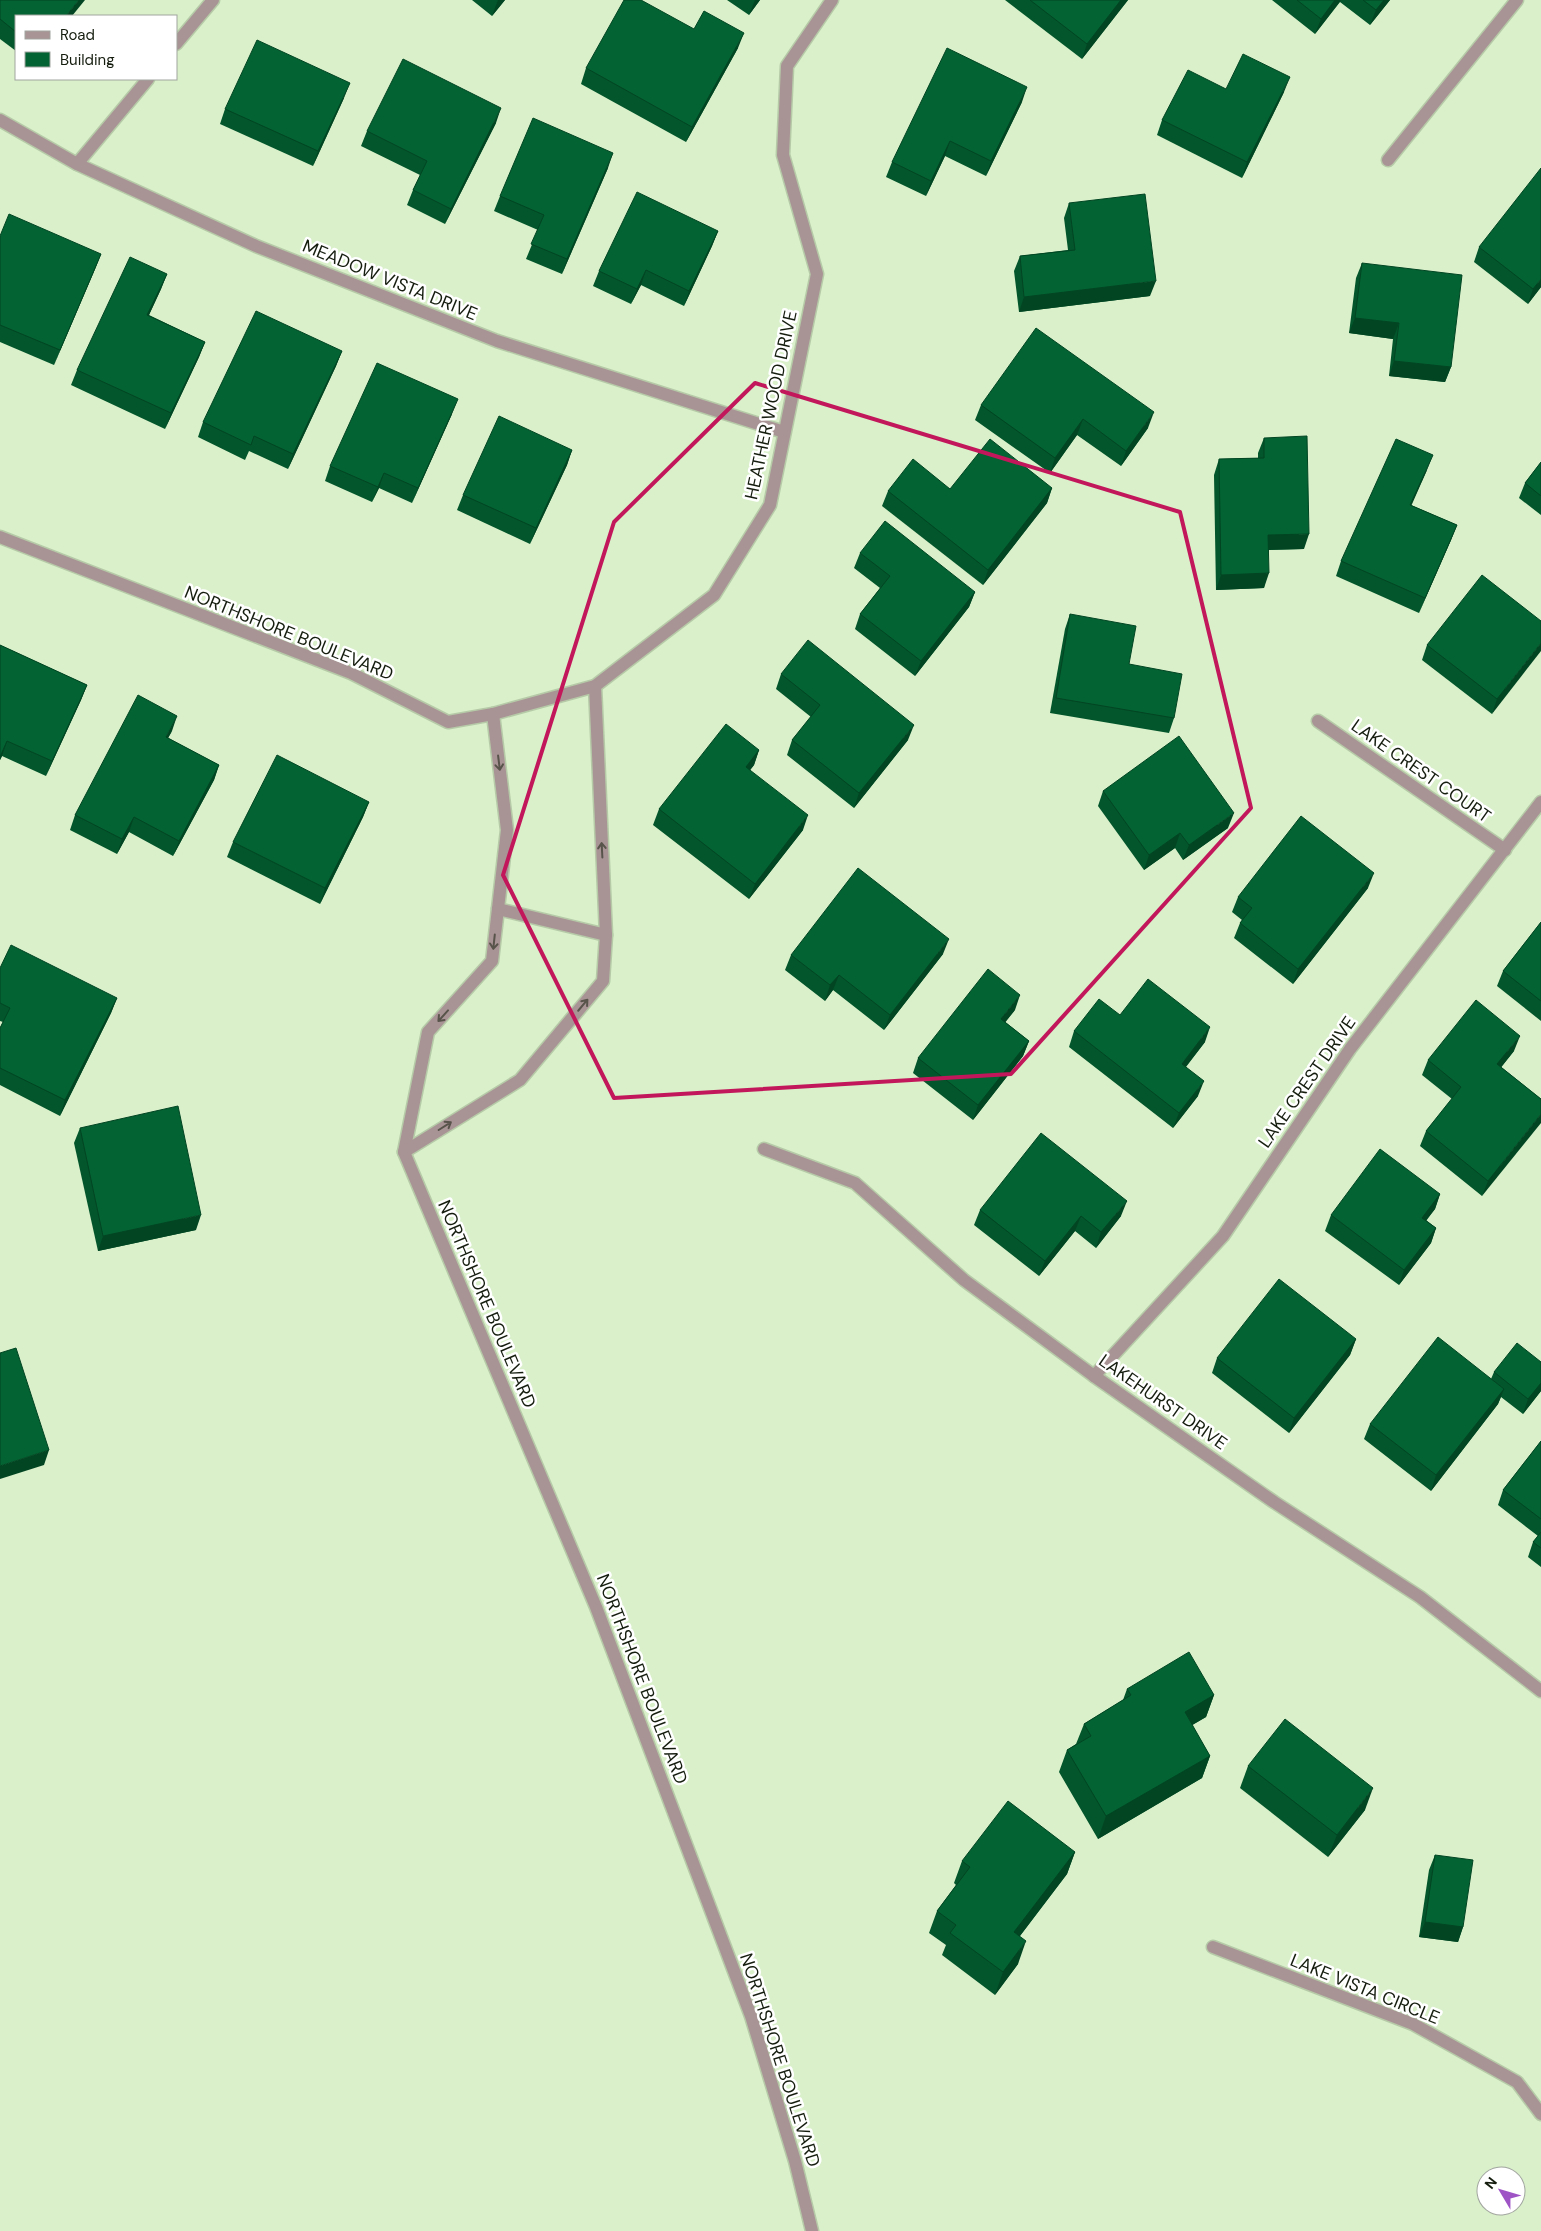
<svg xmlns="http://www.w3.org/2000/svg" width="1541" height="2231" font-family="'DM Sans',sans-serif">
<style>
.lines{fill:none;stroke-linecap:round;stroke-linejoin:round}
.minor-casing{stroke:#b6caa8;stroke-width:15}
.minor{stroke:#a99495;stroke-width:12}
.wall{fill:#03552b}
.shaded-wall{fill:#024523}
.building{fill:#036332;stroke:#024523}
.oneway{stroke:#58534b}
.marked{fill:none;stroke:#c2185b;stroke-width:4;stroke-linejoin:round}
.labels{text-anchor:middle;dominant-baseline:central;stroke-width:5;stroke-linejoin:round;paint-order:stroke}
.street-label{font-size:18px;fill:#151d0f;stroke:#fff}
</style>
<rect width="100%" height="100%" fill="#d9f0ca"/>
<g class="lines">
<defs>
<g id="minor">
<path d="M176 44 213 0"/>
<path d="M0 120 77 164 256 246 497 341 784 432"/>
<path d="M1388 160 1517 0"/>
<path d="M77 164 148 79"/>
<path d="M0 537 351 673 448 722 493 714 595 686 714 595 770 505 817 274 783 155 787 66 832 0"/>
<path d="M493 714 507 830 492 961 428 1032 404 1152 596 1607 751 2016 795 2161 812 2231"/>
<path d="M1318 721 1505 850"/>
<path d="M498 909 606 935"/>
<path d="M764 1149 855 1183 964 1280 1094 1376 1274 1502 1420 1597 1541 1691"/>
<path d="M404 1152 520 1080 603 981 606 935 595 686"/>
<path d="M1094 1376 1223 1236 1350 1049 1541 802"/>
<path d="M1213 1947 1413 2024 1517 2082 1541 2114"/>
</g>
</defs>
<use href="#minor" class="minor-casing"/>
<use href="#minor" class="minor"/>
</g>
<g class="wall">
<path d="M0 0 16 16V51L0 39Z"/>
<path d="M472 0H505L492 16Z"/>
<path d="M727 0H760L749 15Z"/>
<path d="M1005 0H1128L1082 59Z"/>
<path d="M1272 0H1390L1370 25 1340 2 1315 34Z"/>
<path d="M694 29 738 48 686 142 581 84 586 68Z"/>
<path d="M1226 89 1284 92 1242 178 1157 135 1162 120Z"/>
<path d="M344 98 313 166 220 124 225 109Z"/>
<path d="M1022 102 986 176 945 156 926 196 886 177 892 162Z"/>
<path d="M496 123 445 224 407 205 413 190 420 175 361 146 367 131Z"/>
<path d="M608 168 562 274 526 259 538 230 494 211 500 196Z"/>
<path d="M1069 203 1150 296 1019 312 1014 271 1020 256 1068 250 1064 218Z"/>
<path d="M718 231 712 246 684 306 641 285 631 304 593 286 599 271Z"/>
<path d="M0 236 101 254 95 269 54 365 0 342Z"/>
<path d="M1479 247 1541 287 1528 304 1474 262Z"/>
<path d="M1362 263 1451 367 1445 382 1389 376 1393 339 1349 333 1356 278Z"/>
<path d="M167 274 161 289 149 315 205 342 199 357 165 429 71 385 77 370Z"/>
<path d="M342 351 336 366 288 469 249 451 245 460 198 437 203 422Z"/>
<path d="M981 405 1148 428 1121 466 1077 435 1050 473 975 420Z"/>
<path d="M452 414 412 503 379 488 372 502 325 481 330 466Z"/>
<path d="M1264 438 1304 549 1269 550 1264 588 1216 590 1214 475 1219 459 1258 458V453Z"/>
<path d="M572 450 567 465 530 544 457 510 463 495Z"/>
<path d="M1541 462V515L1519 498 1525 483Z"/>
<path d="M1427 470 1411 505 1457 525 1451 540 1419 613 1336 576 1341 561Z"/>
<path d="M1052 488 1047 503 983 585 882 506 888 491 950 489Z"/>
<path d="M860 553 975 592 969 607 915 676 855 629 860 614 880 588 854 568Z"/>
<path d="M1070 614 1129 664 1174 718 1169 733 1050 713 1065 629Z"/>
<path d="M1541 621 1492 714 1422 660 1427 645Z"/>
<path d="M0 645 87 685 81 700 46 776 2 756 0 760Z"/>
<path d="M781 674 908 740 854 808 787 755 792 740 811 717 776 689Z"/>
<path d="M172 731 168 738 219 765 214 780 173 856 129 832 117 854 70 830 75 815Z"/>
<path d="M759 750 754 765 750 770 803 830 749 899 653 825 659 809Z"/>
<path d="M1103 791 1228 828 1183 860 1175 848 1144 870 1098 806Z"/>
<path d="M369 802 363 817 320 904 227 857 233 842Z"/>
<path d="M1368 888 1293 984 1234 938 1240 923 1242 920 1232 912 1238 897Z"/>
<path d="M1541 922V1021L1497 986 1503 971Z"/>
<path d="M943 954 884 1030 833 990 825 1001 785 970 791 955Z"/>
<path d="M0 968 117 998 111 1013 60 1116 0 1085V1028L3 1022 0 1021Z"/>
<path d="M1015 1010 1005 1022 1029 1041 1023 1056 973 1120 913 1073 918 1058Z"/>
<path d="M1120 1015 1205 1042 1186 1067 1198 1096 1173 1128 1069 1047 1074 1031Z"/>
<path d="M1514 1051 1501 1067 1541 1099 1482 1196 1420 1146 1426 1131 1452 1099 1422 1075 1428 1060Z"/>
<path d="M80 1128 196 1230 98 1251 74 1143Z"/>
<path d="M1440 1194 1435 1209 1426 1220 1436 1228 1431 1243 1399 1285 1325 1231 1331 1215Z"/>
<path d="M980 1210 1121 1216 1096 1248 1075 1231 1039 1276 974 1225Z"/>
<path d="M1356 1339 1350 1355 1289 1433 1212 1373 1217 1358Z"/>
<path d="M1541 1362V1391L1523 1414 1501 1397 1498 1404 1431 1491 1364 1439 1370 1424 1491 1379 1494 1372Z"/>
<path d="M1541 1441V1567L1528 1557 1533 1542 1538 1536 1498 1505 1503 1490Z"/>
<path d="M1127 1689 1214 1695 1206 1717 1192 1725 1210 1756 1202 1778 1098 1839 1059 1772 1067 1750 1076 1744 1084 1724 1123 1700Z"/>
<path d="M1248 1766 1365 1810 1328 1857 1240 1788Z"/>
<path d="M1075 1852 1067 1874 1020 1936 1018 1964 995 1995 942 1955 946 1945 929 1933 937 1911 956 1885 954 1883 962 1861Z"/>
<path d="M1435 1855 1463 1927 1458 1942 1419 1937 1429 1870Z"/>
</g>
<g class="shaded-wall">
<path d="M79 0H85L72 16H66Z"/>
<path d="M498 0H505L492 16Z"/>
<path d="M755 0H760L749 15Z"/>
<path d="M1121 0H1128L1082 59 1087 44Z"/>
<path d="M1335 0H1341L1315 34 1321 19Z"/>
<path d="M1384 0H1390L1370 25 1376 10Z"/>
<path d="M744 33 738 48 686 142 692 127Z"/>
<path d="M1290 77 1284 92 1242 178 1247 162Z"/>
<path d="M350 83 344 98 313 166 318 151Z"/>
<path d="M1027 87 1022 102 986 176 991 161Z"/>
<path d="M501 108 496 123 445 224 451 209Z"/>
<path d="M950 141 945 156 926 196 931 181Z"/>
<path d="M613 153 608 168 562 274 567 259Z"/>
<path d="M718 231 712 246 684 306 689 291Z"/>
<path d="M101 254 95 269 54 365 60 350Z"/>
<path d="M646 270 641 285 631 304 637 289Z"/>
<path d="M167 274 161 289 142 330 147 315Z"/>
<path d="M1541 279V287L1528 304 1533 289Z"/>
<path d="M1156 281 1150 296 1019 312 1024 297Z"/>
<path d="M1355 318 1399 323 1393 339 1349 333Z"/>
<path d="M205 342 199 357 165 429 171 413Z"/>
<path d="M342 351 336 366 288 469 293 454Z"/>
<path d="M1394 361 1451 367 1445 382 1389 376Z"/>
<path d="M458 399 452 414 412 503 418 488Z"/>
<path d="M1154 412 1148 428 1121 466 1126 451Z"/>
<path d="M1083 419 1077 435 1050 473 1055 458Z"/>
<path d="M572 450 567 465 530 544 536 528Z"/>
<path d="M1433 455 1427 470 1405 520 1410 505Z"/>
<path d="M384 473 379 488 372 502 378 487Z"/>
<path d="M1052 488 1047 503 983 585 988 570Z"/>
<path d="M1457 525 1451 540 1419 613 1425 598Z"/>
<path d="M1309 534 1304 549 1263 550 1268 535Z"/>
<path d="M1269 573 1264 588 1216 590 1221 575Z"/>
<path d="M975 592 969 607 915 676 921 661Z"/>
<path d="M1541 643V651L1492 714 1497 699Z"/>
<path d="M87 685 81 700 46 776 52 761Z"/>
<path d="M177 716 172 731 160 752 166 737Z"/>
<path d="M914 725 908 740 854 808 859 793Z"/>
<path d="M7 741 2 756 0 760V757Z"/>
<path d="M759 750 754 765 741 782 746 767Z"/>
<path d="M219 765 214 780 173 856 179 841Z"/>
<path d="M369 802 363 817 320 904 325 888Z"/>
<path d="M1234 813 1228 828 1183 860 1189 845Z"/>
<path d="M808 815 803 830 749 899 755 884Z"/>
<path d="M134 817 129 832 117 854 122 839Z"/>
<path d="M1180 833 1175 848 1144 870 1149 855Z"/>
<path d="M1374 873 1368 888 1293 984 1298 969Z"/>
<path d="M949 939 943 954 884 1030 890 1015Z"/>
<path d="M839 975 833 990 825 1001 830 985Z"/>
<path d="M1020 995 1015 1010 996 1034 1001 1019Z"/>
<path d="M117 998 111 1013 60 1116 65 1100Z"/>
<path d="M1210 1027 1205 1042 1176 1079 1182 1064Z"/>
<path d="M1520 1036 1514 1051 1492 1079 1497 1064Z"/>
<path d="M1029 1041 1023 1056 973 1120 978 1105Z"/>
<path d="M1204 1081 1198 1096 1173 1128 1179 1113Z"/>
<path d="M1541 1114V1123L1482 1196 1488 1181Z"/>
<path d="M1440 1194 1435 1209 1417 1233 1422 1218Z"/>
<path d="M1127 1201 1121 1216 1096 1248 1101 1232Z"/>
<path d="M201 1215 196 1230 98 1251 103 1236Z"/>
<path d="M1081 1216 1075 1231 1039 1276 1045 1261Z"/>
<path d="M1436 1228 1431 1243 1399 1285 1404 1270Z"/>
<path d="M1356 1339 1350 1355 1289 1433 1294 1418Z"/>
<path d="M1541 1383V1391L1523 1414 1528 1399Z"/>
<path d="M1504 1389 1498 1404 1431 1491 1436 1475Z"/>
<path d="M49 1450 44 1465 0 1479V1466Z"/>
<path d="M1214 1695 1206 1717 1177 1734 1185 1712Z"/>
<path d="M1210 1756 1202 1778 1098 1839 1106 1816Z"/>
<path d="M1373 1788 1365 1810 1328 1857 1337 1835Z"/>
<path d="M1075 1852 1067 1874 1006 1954 1014 1932Z"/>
<path d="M1425 1922 1463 1927 1458 1942 1419 1937Z"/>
<path d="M1026 1941 1018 1964 995 1995 1003 1972Z"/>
</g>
<g class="building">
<path d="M0 0H79L66 16H16V32L0 19Z"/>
<path d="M624 0H641L694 29 704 11 744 33 692 127 586 68Z"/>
<path d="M1030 0H1121L1087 44Z"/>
<path d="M1297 0H1335L1321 19Z"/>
<path d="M1363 0H1384L1376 10Z"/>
<path d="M257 40 350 83 318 151 225 109Z"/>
<path d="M947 48 1027 87 991 161 950 141 931 181 892 162Z"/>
<path d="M1243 54 1290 77 1247 162 1162 120 1188 70 1226 89Z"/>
<path d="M403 59 501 108 451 209 413 190 427 161 367 131Z"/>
<path d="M533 118 613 153 567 259 531 244 544 215 500 196Z"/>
<path d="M1541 168V279L1533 289 1479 247Z"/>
<path d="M637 192 718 231 689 291 646 270 637 289 599 271Z"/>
<path d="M1145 194 1156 281 1024 297 1020 256 1075 250 1069 203Z"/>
<path d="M9 214 101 254 60 350 0 325V236Z"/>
<path d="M130 257 167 274 147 315 205 342 171 413 77 370Z"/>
<path d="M1362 263 1462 275 1451 367 1394 361 1399 323 1355 318Z"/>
<path d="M256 311 342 351 293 454 254 436 251 445 203 422Z"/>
<path d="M1036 328 1154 412 1126 451 1083 419 1055 458 981 405Z"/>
<path d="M377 363 458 399 418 488 384 473 378 487 330 466Z"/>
<path d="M499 416 572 450 536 528 463 495Z"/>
<path d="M1307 436 1309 534 1268 535 1269 573 1221 575 1219 459 1264 458V438Z"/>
<path d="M990 439 1052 488 988 570 888 491 913 459 950 489Z"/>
<path d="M1396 439 1433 455 1410 505 1457 525 1425 598 1341 561Z"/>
<path d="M1541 462V496L1525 483Z"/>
<path d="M885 521 975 592 921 661 860 614 890 576 860 553Z"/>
<path d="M1482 575 1541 621V643L1497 699 1427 645Z"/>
<path d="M1070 614 1136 626 1129 664 1182 674 1174 718 1056 698Z"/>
<path d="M808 640 914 725 859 793 792 740 820 705 781 674Z"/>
<path d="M0 645 87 685 52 761 7 741 0 757Z"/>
<path d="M138 695 177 716 166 737 219 765 179 841 134 817 122 839 75 815Z"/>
<path d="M726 724 759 750 746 767 808 815 755 884 659 809Z"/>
<path d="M1179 736 1234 813 1189 845 1180 833 1149 855 1103 791Z"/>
<path d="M277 755 369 802 325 888 233 842Z"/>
<path d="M1301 816 1374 873 1298 969 1240 923 1252 908 1238 897Z"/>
<path d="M858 868 949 939 890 1015 839 975 830 985 791 955Z"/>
<path d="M1541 922V1001L1503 971Z"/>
<path d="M11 945 117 998 65 1100 0 1068V1028L10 1008 0 1003V968Z"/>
<path d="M988 969 1020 995 1001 1019 1029 1041 978 1105 918 1058Z"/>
<path d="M1148 979 1210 1027 1182 1064 1204 1081 1179 1113 1074 1031 1099 999 1120 1015Z"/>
<path d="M1476 1000 1520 1036 1497 1064 1541 1099V1114L1488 1181 1426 1131 1461 1087 1428 1060Z"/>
<path d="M178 1106 201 1215 103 1236 80 1128Z"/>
<path d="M1041 1133 1127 1201 1101 1232 1081 1216 1045 1261 980 1210Z"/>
<path d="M1380 1149 1440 1194 1422 1218 1436 1228 1404 1270 1331 1215Z"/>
<path d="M1279 1279 1356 1339 1294 1418 1217 1358Z"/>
<path d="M1438 1337 1504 1389 1436 1475 1370 1424Z"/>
<path d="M1517 1343 1541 1362V1383L1528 1399 1494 1372Z"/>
<path d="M16 1348 49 1450 0 1466V1353Z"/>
<path d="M1541 1441V1519L1503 1490Z"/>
<path d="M1541 1532V1548L1533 1542Z"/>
<path d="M1189 1652 1214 1695 1185 1712 1210 1756 1106 1816 1067 1750 1091 1736 1084 1724 1131 1695 1127 1689Z"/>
<path d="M1285 1719 1373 1788 1337 1835 1248 1766Z"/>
<path d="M1008 1801 1075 1852 1014 1932 1026 1941 1003 1972 950 1933 956 1925 937 1911 970 1867 962 1861Z"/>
<path d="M1435 1855 1473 1860 1463 1927 1425 1922Z"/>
</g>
<defs><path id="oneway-shaft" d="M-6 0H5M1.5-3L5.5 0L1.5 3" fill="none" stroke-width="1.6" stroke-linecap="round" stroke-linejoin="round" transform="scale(1.25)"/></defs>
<g class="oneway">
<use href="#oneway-shaft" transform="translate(499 763) rotate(83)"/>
<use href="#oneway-shaft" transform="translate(602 850) rotate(-93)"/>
<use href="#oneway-shaft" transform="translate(494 942) rotate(96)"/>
<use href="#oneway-shaft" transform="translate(583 1005) rotate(-50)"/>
<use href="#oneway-shaft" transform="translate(443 1016) rotate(132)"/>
<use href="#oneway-shaft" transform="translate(445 1126) rotate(-32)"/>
</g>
<path class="marked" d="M755 383 1180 512 1251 808 1011 1074 614 1098 503 875 614 522Z"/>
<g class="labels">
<g class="street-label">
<text transform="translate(390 280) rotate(22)">MEADOW VISTA DRIVE</text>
<text transform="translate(771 405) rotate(-78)">HEATHER WOOD DRIVE</text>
<text transform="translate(289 633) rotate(22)">NORTHSHORE BOULEVARD</text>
<text transform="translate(1421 771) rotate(35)">LAKE CREST COURT</text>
<text transform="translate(1307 1082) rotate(-55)">LAKE CREST DRIVE</text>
<text transform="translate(487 1304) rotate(67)">NORTHSHORE BOULEVARD</text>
<text transform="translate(1163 1402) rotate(35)">LAKEHURST DRIVE</text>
<text transform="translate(642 1679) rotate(69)">NORTHSHORE BOULEVARD</text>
<text transform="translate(1365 1989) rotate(22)">LAKE VISTA CIRCLE</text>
<text transform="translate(780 2060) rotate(72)">NORTHSHORE BOULEVARD</text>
</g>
</g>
<rect x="15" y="15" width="162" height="65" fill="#ffffff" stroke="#a1a59f"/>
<rect x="25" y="31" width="25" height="8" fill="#a99495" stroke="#a1a59f"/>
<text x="60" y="40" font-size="15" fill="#151d0f">Road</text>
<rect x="25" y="52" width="25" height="15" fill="#036332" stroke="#a1a59f"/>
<text x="60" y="65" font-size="15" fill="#151d0f">Building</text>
<g transform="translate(1501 2191) rotate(308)"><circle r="24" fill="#ffffff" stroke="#a1a59f"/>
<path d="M0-4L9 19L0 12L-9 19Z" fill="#9f54c6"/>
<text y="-8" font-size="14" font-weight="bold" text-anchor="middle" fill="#151d0f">N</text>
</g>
</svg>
